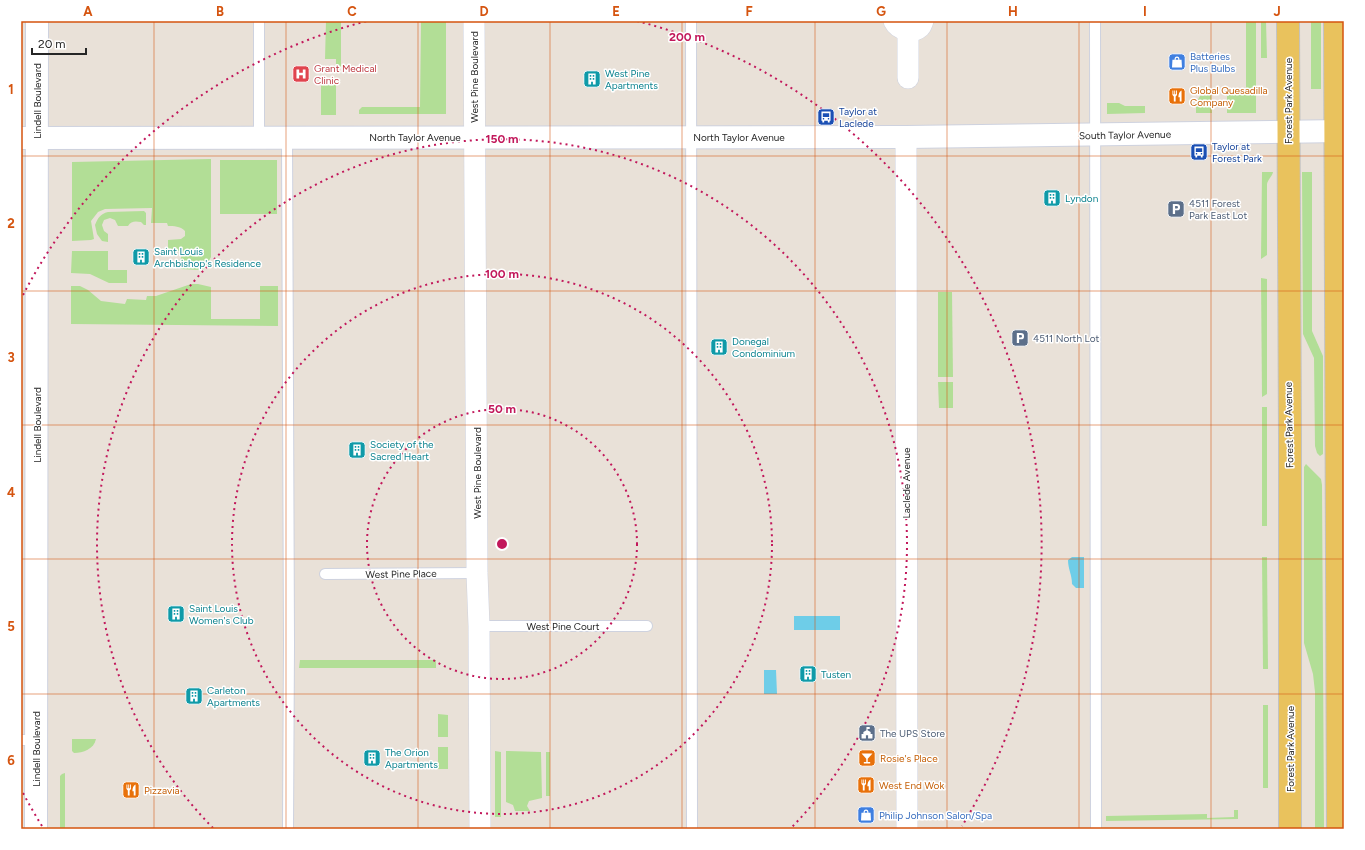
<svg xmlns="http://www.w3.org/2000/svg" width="1365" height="850" font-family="Figtree,sans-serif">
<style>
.green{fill:#b2de96}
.water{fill:#6ecde8}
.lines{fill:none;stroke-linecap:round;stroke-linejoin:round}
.service-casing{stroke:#ced2df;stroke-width:12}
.minor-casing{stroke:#ced2df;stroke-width:22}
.tertiary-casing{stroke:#ced2df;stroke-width:24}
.secondary-casing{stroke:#ced2df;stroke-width:24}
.primary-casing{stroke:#c2c2c2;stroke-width:24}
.service{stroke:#fff;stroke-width:10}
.minor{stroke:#fff;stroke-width:21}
.tertiary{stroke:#fff;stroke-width:22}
.secondary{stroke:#fff;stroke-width:22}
.primary{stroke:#e9c25d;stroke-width:22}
.grid{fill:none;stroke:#d5540f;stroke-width:1;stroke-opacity:0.55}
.ring{fill:none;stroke:#c2185b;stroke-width:2;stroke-dasharray:2 4}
.labels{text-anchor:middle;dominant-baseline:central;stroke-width:3;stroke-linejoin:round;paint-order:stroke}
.shop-label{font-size:10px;fill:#366cbe;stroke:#fff;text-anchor:start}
.health-label{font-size:10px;fill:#be3a42;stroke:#fff;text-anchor:start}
.culture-label{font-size:10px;fill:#0d838f;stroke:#fff;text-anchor:start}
.street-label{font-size:10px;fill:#262626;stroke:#fff}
.food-label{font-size:10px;fill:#c56008;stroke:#fff;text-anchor:start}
.transit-label{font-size:10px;fill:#164399;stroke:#fff;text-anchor:start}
.service-label{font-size:10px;fill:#4e5e75;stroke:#fff;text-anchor:start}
.centre{fill:#c2185b;stroke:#fff;stroke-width:2}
.ring-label{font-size:12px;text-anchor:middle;font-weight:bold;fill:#c2185b;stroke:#fff;stroke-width:3;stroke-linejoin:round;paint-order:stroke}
.neatline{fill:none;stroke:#d5540f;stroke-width:1.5}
.grid-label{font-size:13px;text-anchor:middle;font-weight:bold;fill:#d5540f}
</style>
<rect width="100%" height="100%" fill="#e9e1d8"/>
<g class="green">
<path d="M326 21H341V67H336V59H325Z"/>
<path d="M421 21H446V114H359V110L362 107H420Z"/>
<path d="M1246 21H1256V113H1227V96C1232 90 1239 93 1246 92Z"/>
<path d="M1261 21H1266L1267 58H1261Z"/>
<rect x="1311" y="21" width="10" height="68"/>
<path d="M321 80 336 81V115H321Z"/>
<path d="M1211 95 1212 113H1196V103L1200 96Z"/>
<path d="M1107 103H1119L1125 106H1145V113L1107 114Z"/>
<path d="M211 159V257L205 268 200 270 181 269V251H168V240L181 239 185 236V231C180 226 174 226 168 226L167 223H151L152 208 105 209 98 212 91 221 94 239 91 240 72 241V162Z"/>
<rect x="220" y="160" width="57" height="54"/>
<path d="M1262 172H1273C1272 177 1267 180 1267 185V255L1261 259Z"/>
<path d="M1302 172H1312V331L1323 356V454L1320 456 1317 453 1315 446 1314 358 1303 334Z"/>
<path d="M144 211 146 213V225H144L141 222C135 221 131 221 128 226H118L115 220 110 218 104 220 102 225 104 231 108 234V242L102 241 97 234 95 225C98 218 100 214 108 212Z"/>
<path d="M72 251H108V270H127V283H109L90 274 71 273Z"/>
<path d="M1261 278 1267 279V394L1262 397Z"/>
<path d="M191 284H198L211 287V319H260V286H278V326L71 324V286H80L88 290 101 301 125 304 127 299 146 300 147 296H156Z"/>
<path d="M938 292H952L953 377H938Z"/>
<path d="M938 382H953V408H939Z"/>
<rect x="1262" y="407" width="5" height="119"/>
<path d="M1306 464 1321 479 1322 485 1324 829H1315V692L1313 674 1304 643V467Z"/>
<path d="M1262 557H1267L1268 669H1263Z"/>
<path d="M300 660H436V668H299Z"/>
<rect x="1263" y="705" width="5" height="83"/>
<path d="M438 714 448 715V737H438Z"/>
<path d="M72 739H96C94 749 83 753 74 753L72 751Z"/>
<rect x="438" y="747" width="10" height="22"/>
<path d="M495 751 501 752V817H495Z"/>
<path d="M506 751 541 752 542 798 529 801 527 806 530 811H515L513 805 506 802Z"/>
<rect x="546" y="752" width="4" height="44"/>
<path d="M65 773V829H60V776L62 774Z"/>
<path d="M1234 810H1238V819L1106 821V816L1207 814V818L1234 817Z"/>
</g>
<g class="water">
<path d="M1072 557H1084V588H1076L1072 584C1072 575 1068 569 1068 560Z"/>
<rect x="794" y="616" width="46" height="14"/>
<path d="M764 670H776L777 694H764Z"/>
</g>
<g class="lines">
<defs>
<g id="service">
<path d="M259 21V138"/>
<path d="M691 21 692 829"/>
<path d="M1095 21 1096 829"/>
<path d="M287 138 289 644 288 829"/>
<path d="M325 574 477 573"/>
<path d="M479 626H647"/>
<path d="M21 740H36"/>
</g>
<g id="minor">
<path d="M474 21 477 573 479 626 480 829"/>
<path d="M894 21C898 29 912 34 920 27 922 25 922 23 923 21"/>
<path d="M908 30V78"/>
<path d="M906 137 907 829"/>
</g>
<path id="tertiary" d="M21 138 906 137 1344 131"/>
<path id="secondary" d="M36 829 37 21"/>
<g id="primary">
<path d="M1288 21 1290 436V829"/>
<path d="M1335 21 1338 829"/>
</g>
</defs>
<use href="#service" class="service-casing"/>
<use href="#minor" class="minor-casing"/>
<use href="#tertiary" class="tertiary-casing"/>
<use href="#secondary" class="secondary-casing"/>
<use href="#primary" class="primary-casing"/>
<use href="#service" class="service"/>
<use href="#minor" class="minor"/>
<use href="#tertiary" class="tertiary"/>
<use href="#secondary" class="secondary"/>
<use href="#primary" class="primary"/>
</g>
<path class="grid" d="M154 21V829M286 21V829M418 21V829M550 21V829M682 21V829M815 21V829M947 21V829M1079 21V829M1211 21V829M21 156H1344M21 291H1344M21 425H1344M21 559H1344M21 694H1344"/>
<g class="ring">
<circle cx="502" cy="544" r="135"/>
<circle cx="502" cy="544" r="270"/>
<path d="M213 828A405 405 0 1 1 791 828"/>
<path d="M42 826A540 540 0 0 1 23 793M23 295A540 540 0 0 1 367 21M637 21A540 540 0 0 1 962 826"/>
</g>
<defs>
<symbol id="shop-square" viewBox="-11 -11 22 22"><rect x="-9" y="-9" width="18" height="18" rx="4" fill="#3f7fe0" stroke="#fff"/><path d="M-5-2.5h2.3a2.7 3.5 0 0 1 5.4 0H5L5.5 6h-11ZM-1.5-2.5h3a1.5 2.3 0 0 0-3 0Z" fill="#fff"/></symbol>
<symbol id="hospital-square" viewBox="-11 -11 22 22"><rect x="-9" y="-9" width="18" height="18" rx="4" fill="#e0444e" stroke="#fff"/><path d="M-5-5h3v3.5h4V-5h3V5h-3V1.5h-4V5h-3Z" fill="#fff"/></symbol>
<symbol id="building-square" viewBox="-11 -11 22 22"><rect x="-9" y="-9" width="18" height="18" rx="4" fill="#0f9aa8" stroke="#fff"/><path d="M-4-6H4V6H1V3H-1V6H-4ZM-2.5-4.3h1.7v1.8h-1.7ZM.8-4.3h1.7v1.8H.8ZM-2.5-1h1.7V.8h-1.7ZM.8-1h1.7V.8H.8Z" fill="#fff"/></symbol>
<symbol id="restaurant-square" viewBox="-11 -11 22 22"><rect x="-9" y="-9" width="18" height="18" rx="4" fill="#e8710a" stroke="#fff"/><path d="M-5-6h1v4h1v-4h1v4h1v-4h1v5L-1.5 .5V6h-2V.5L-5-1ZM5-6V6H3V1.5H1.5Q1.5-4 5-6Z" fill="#fff"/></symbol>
<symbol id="bus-square" viewBox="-11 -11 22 22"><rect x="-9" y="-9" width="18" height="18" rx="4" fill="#1a4fb4" stroke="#fff"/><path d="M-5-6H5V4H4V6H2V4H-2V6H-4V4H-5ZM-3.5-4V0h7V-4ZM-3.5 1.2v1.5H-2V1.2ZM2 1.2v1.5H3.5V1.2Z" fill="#fff"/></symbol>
<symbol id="parking-square" viewBox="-11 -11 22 22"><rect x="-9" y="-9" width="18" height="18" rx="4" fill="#5c6f8a" stroke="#fff"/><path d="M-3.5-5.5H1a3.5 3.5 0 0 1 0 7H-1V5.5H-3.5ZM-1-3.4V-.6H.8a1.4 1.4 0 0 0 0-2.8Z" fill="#fff"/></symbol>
<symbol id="civic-square" viewBox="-11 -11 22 22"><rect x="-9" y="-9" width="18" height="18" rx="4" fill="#5c6f8a" stroke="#fff"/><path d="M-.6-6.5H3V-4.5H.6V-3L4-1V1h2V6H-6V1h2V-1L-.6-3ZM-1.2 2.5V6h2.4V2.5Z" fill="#fff"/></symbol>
<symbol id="bar-square" viewBox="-11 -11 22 22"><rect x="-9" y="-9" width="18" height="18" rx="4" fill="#e8710a" stroke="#fff"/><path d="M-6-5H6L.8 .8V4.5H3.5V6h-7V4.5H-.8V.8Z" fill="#fff"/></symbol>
</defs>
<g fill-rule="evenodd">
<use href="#shop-square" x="1167" y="52" width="20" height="20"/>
<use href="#hospital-square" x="291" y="64" width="20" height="20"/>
<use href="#building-square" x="582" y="69" width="20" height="20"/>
<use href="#restaurant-square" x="1167" y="86" width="20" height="20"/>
<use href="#bus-square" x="816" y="107" width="20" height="20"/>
<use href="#bus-square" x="1189" y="142" width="20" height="20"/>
<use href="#building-square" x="1042" y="188" width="20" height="20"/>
<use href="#parking-square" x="1166" y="199" width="20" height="20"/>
<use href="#building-square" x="131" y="247" width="20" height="20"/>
<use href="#parking-square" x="1010" y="328" width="20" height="20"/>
<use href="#building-square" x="709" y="337" width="20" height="20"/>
<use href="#building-square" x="347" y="440" width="20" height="20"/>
<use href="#building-square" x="166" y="604" width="20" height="20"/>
<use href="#building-square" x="798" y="664" width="20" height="20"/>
<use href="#building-square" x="184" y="686" width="20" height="20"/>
<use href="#civic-square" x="857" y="723" width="20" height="20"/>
<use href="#building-square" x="362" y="748" width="20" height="20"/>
<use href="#bar-square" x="857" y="748" width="20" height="20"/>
<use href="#restaurant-square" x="856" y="775" width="20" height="20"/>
<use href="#restaurant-square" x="121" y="780" width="20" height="20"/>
<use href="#shop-square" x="856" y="805" width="20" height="20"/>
</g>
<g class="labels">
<g class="shop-label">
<text x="1190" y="56">Batteries<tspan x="1190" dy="12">Plus Bulbs</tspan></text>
<text x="879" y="815">Philip Johnson Salon/Spa</text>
</g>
<g class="health-label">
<text x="314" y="68">Grant Medical<tspan x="314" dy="12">Clinic</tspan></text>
</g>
<g class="culture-label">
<text x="605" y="73">West Pine<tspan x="605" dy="12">Apartments</tspan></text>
<text x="1065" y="198">Lyndon</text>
<text x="154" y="251">Saint Louis<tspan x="154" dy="12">Archbishop's Residence</tspan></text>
<text x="732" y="341">Donegal<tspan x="732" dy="12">Condominium</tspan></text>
<text x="370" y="444">Society of the<tspan x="370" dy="12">Sacred Heart</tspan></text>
<text x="189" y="608">Saint Louis<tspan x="189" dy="12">Women's Club</tspan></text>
<text x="821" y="674">Tusten</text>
<text x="207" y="690">Carleton<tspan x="207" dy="12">Apartments</tspan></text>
<text x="385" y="752">The Orion<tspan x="385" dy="12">Apartments</tspan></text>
</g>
<g class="street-label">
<text transform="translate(474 77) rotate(-90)">West Pine Boulevard</text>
<text transform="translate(37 101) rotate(-90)">Lindell Boulevard</text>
<text transform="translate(1288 101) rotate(-90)">Forest Park Avenue</text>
<text transform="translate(1125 135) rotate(-1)">South Taylor Avenue</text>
<text x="415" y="137">North Taylor Avenue</text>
<text x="739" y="137">North Taylor Avenue</text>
<text transform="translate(37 425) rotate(-90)">Lindell Boulevard</text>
<text transform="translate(1289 425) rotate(-91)">Forest Park Avenue</text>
<text transform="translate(477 473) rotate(-90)">West Pine Boulevard</text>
<text transform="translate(906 483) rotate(-90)">Laclede Avenue</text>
<text transform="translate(401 574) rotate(-1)">West Pine Place</text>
<text x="563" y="626">West Pine Court</text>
<text transform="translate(36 749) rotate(-90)">Lindell Boulevard</text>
<text transform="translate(1290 749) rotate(-90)">Forest Park Avenue</text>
</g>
<g class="food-label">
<text x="1190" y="90">Global Quesadilla<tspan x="1190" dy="12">Company</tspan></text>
<text x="880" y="758">Rosie's Place</text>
<text x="879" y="785">West End Wok</text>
<text x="144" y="790">Pizzavia</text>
</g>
<g class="transit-label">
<text x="839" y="111">Taylor at<tspan x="839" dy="12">Laclede</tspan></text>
<text x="1212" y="146">Taylor at<tspan x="1212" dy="12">Forest Park</tspan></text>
</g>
<g class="service-label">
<text x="1189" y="203">4511 Forest<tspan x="1189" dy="12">Park East Lot</tspan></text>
<text x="1033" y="338">4511 North Lot</text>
<text x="880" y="733">The UPS Store</text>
</g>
</g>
<circle cx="502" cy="544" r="6" class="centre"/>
<g class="ring-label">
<text x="687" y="41">200 m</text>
<text x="502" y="143">150 m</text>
<text x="502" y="278">100 m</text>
<text x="502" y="413">50 m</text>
</g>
<rect width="1365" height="850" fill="none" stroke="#ffffff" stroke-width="44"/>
<path d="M32 48v6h54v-6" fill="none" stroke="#262626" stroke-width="2"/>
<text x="38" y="48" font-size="12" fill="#262626" stroke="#ffffff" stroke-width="3" paint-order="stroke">20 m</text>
<rect x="22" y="22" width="1321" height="806" class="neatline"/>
<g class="grid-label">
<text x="88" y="16">A</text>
<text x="220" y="16">B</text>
<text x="352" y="16">C</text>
<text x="484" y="16">D</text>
<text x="616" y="16">E</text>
<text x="749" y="16">F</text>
<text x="881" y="16">G</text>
<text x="1013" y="16">H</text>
<text x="1145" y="16">I</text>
<text x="1277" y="16">J</text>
<text x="11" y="94">1</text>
<text x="11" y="228">2</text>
<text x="11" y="362">3</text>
<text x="11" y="497">4</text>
<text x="11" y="631">5</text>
<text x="11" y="765">6</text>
</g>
</svg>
